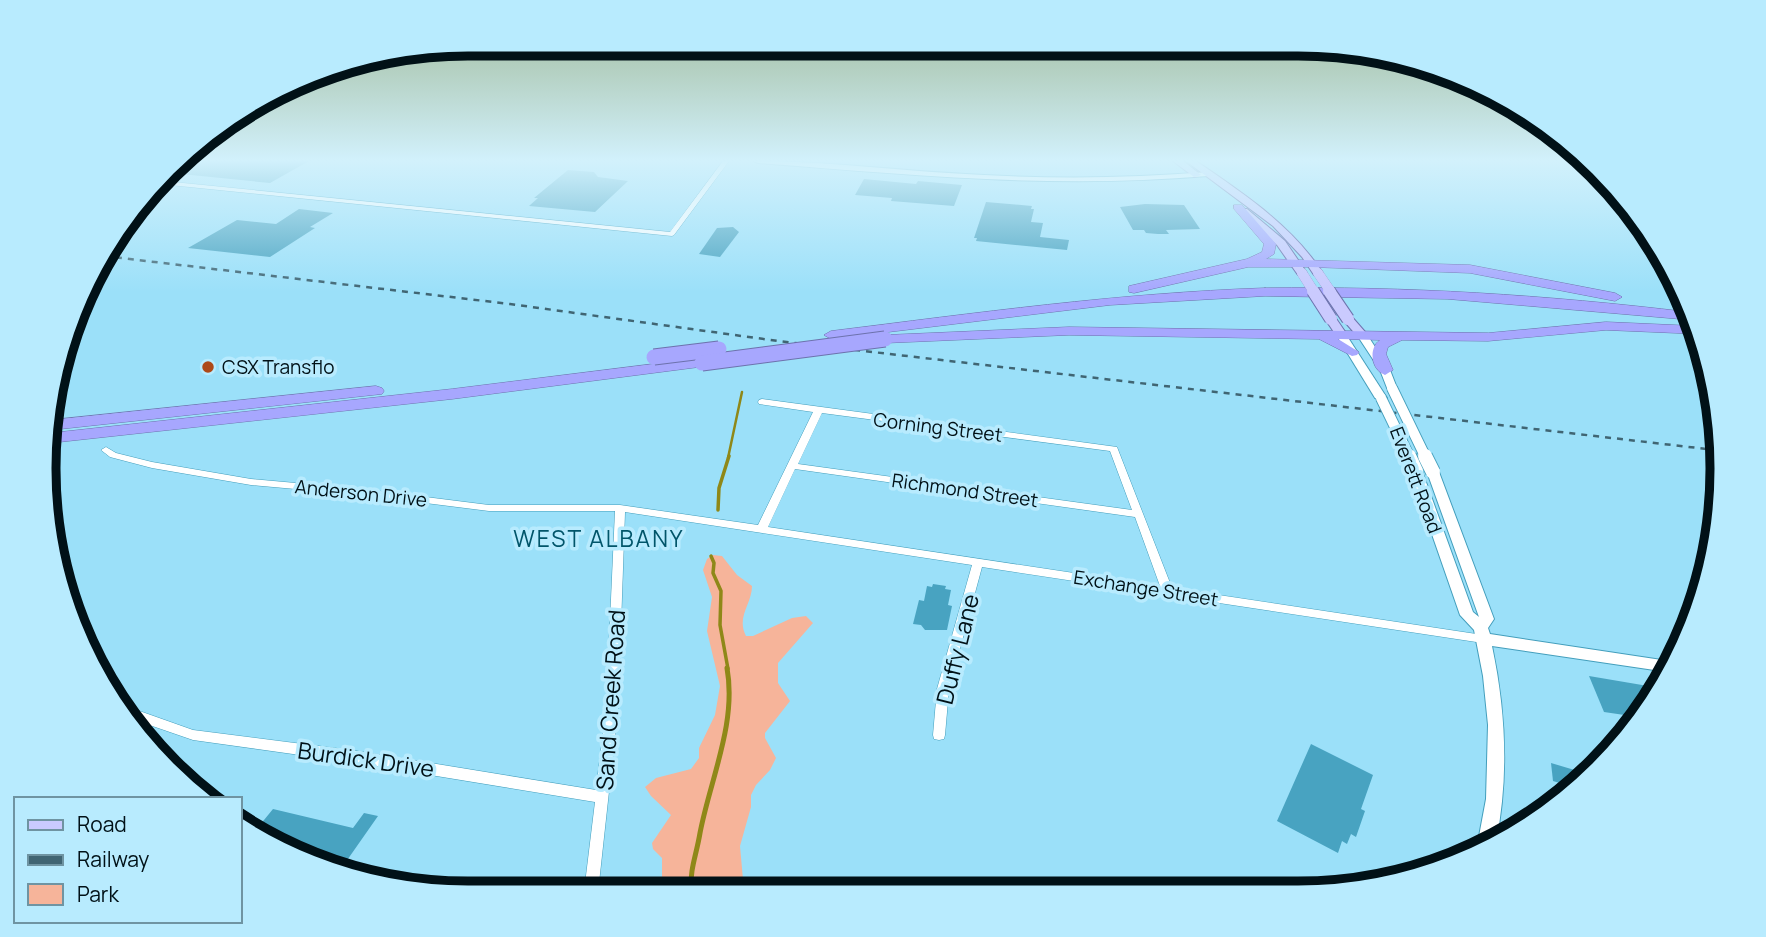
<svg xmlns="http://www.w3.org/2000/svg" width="1766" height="937" font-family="Manrope,sans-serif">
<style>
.green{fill:#f6b49a}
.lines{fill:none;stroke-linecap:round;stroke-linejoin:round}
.stream-far2{stroke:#8f8818;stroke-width:2.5}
.stream-far1{stroke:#8f8818;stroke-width:3.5}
.stream{stroke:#8f8818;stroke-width:5}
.building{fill:#48a3c1}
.minor-casing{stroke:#439ebc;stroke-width:1}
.tertiary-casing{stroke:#439ebc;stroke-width:2}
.primary-casing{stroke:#6d72ad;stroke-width:2}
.motorway-casing{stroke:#6d72ad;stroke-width:1}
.minor{fill:#fff;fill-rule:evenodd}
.tertiary{fill:#fff;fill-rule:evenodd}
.primary{fill:#cacafe;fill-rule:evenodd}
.motorway{fill:#a7a7fe;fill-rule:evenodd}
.rail{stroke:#406573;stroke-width:2.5;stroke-dasharray:6 6;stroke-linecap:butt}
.tertiary-bridge-far1-casing{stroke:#439ebc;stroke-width:12;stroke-linecap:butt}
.tertiary-bridge-casing{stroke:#439ebc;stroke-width:16;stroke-linecap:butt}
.primary-bridge-far1-casing{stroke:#6d72ad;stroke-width:10;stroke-linecap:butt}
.primary-bridge-casing{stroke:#6d72ad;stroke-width:14;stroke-linecap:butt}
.motorway-bridge-casing{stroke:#6d72ad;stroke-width:17;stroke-linecap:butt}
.tertiary-bridge-far1{stroke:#fff;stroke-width:10}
.tertiary-bridge{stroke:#fff;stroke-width:14}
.primary-bridge-far1{stroke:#cacafe;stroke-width:10}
.primary-bridge{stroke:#cacafe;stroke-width:12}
.motorway-bridge{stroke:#a7a7fe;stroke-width:15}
.poi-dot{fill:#ad4918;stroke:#b8ebfe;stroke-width:2.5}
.labels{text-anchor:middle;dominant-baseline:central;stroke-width:7;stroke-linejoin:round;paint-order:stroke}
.poi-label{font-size:19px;fill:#011117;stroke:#b8ebfe;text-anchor:start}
.street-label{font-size:19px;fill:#011117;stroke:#b8ebfe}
.quarter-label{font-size:23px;letter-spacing:2px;fill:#01556a;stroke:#b8ebfe}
.near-street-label{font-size:23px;fill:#011117;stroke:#b8ebfe}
.rim{fill:none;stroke:#011117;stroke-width:9}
</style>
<rect width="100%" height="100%" fill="#9be0f9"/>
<path class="green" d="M713 555 722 556 737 575 752 586C752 604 736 617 746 636H753L792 618 806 616 813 623 778 663V683L790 701 765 733V738L776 758 770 770 756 785 751 795V807L740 846 744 891 666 892 662 884V858L653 849 652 843 671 815 651 796 645 787 656 778 691 769 699 758V748L715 715 720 686 707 631 712 597 703 570 707 559Z"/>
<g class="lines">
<path class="stream-far2" d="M728 458 742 392"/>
<g class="stream-far1">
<path d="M718 510 719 488 729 456"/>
<path d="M711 556 714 563 713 573 721 591 720 625 728 669"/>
</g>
<path class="stream" d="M691 892C690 867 696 857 700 833 710 780 737 723 727 668"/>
</g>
<g class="building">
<path d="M182 161H309L270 183 171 173Z"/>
<path d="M568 170 594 172 598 177 628 181 595 212 529 206 538 198H534Z"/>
<path d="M864 179 916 184 918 181 962 185 954 206 891 201 892 198 855 195Z"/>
<path d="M986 202 1032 206 1031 209H1034L1031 222 1043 223 1040 237 1069 240 1067 250 976 241 977 238H974Z"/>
<path d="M1145 204 1184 205 1200 229 1166 230 1169 234H1158L1146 233 1144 230H1133L1120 207Z"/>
<path d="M299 209 333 213 310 227 315 228 270 257 188 248 237 220 276 224Z"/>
<path d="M733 227 739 232 720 257 699 254 717 228Z"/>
<path d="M933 584 946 586 945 589 951 590 948 605 952 606 947 630H925L921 625 913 624 919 600 924 601 927 586 932 587Z"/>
<path d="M1589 676 1648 686 1653 695 1638 717 1604 712Z"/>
<path d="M1311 744 1373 775 1361 809 1365 811 1356 837 1351 834 1347 844 1342 841 1338 853 1277 821Z"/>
<path d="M1551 763 1588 774 1573 787 1553 781Z"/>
<path d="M273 809 353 828 364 813 378 816 343 866 280 849 255 831Z"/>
</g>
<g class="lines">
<defs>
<g id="minor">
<path d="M723 161H729L674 235 672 236 160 184 163 181 670 232Z"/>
<path d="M762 399 1117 447 1172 588 1483 635 1487 636 1489 639 1487 642 1483 643 982 567 949 689 945 735 944 739 939 740 934 739 933 735 937 689 972 565 625 512 618 709 598 892H584L595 802 357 763 193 740 135 720 128 709 131 708 193 730 357 751 596 790 606 709 615 511H489L362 495 251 485 152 468 110 457 101 450 106 447 116 453 152 462 251 479 362 489 489 505H620L758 525 813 412 759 404 758 402 759 400ZM822 413 1110 451 1132 510 798 464ZM795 469 1135 517 1160 586 768 527Z"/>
</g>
<g id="tertiary">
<path d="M754 161C831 161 907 172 984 175 1059 179 1133 178 1208 172L1212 174 1208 176C1055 189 910 175 758 163Z"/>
<path d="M1362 332 1366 333 1390 370 1397 388 1396 390H1388L1387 388 1380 370 1357 335Z"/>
<path d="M1342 333 1347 336 1387 398 1385 400 1381 401 1375 398 1337 336Z"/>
<path d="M1416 467 1422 471 1473 612 1479 617 1427 472 1433 468 1439 472 1494 619 1488 628 1490 634 1675 662 1668 672 1492 646C1506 712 1509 776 1496 842L1479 851 1477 847 1486 799 1488 725 1483 676 1475 635 1474 630 1460 615 1410 471Z"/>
</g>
<g id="primary">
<path d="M1173 161H1183L1201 175 1194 177Z"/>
<path d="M1186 161H1196C1244 194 1290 224 1323 273L1322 275H1314L1302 257 1273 226Z"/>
<path d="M1241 209H1247L1285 241 1307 273 1306 275H1298L1277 245 1241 213Z"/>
<path d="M1331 316 1335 317 1348 336 1346 338 1342 339 1338 338 1325 319Z"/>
<path d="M1348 316 1352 317 1366 333V337H1358L1344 321V317Z"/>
</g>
<g id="motorway">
<path d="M1234 205H1242L1276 244 1274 254 1266 259 1470 265 1615 293 1622 297 1615 301 1470 273 1311 267H1248L1134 293 1129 292V286L1247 259 1262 252 1264 244 1234 209Z"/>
<path d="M1265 288C1407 286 1547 295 1688 312L1692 320 1448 299 1265 296 1110 305 831 339 824 335 831 331C976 313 1119 293 1265 288Z"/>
<path d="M1606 322 1696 326 1700 334 1606 330 1488 341 1402 340 1388 347 1386 354 1393 370 1385 375C1371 370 1368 348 1380 340L1338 339 1359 352 1357 355 1352 356 1319 339 1069 335 885 343 878 339 885 335 1069 327 1488 333Z"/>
<path d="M702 358 710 363 707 366 452 399 50 443 51 433 452 389Z"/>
<path d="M376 386 382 388 384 391 382 394 51 430 52 420Z"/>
</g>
</defs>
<use href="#minor" class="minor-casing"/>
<use href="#tertiary" class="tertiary-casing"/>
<use href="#primary" class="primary-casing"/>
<use href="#motorway" class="motorway-casing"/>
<use href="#minor" class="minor"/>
<use href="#tertiary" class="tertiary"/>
<use href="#primary" class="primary"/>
<use href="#motorway" class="motorway"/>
<path class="rail" d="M104 256 510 304 778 341 1715 450"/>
<defs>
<g id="tertiary-bridge-far1">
<path d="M1392 388 1426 458"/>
<path d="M1381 398 1410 458"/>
</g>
<g id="tertiary-bridge">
<path d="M1409 456 1416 471"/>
<path d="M1425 456 1433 472"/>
</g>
<g id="primary-bridge-far1">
<path d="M1302 273 1314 292"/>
<path d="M1318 273 1331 292"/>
</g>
<g id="primary-bridge">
<path d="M1313 291 1331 319"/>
<path d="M1329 291 1348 319"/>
</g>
<g id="motorway-bridge">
<path d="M654 357 719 349"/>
<path d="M702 363 885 339"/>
</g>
</defs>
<use href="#tertiary-bridge-far1" class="tertiary-bridge-far1-casing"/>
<use href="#tertiary-bridge" class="tertiary-bridge-casing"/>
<use href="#primary-bridge-far1" class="primary-bridge-far1-casing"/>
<use href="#primary-bridge" class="primary-bridge-casing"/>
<use href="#motorway-bridge" class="motorway-bridge-casing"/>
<use href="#tertiary-bridge-far1" class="tertiary-bridge-far1"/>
<use href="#tertiary-bridge" class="tertiary-bridge"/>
<use href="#primary-bridge-far1" class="primary-bridge-far1"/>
<use href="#primary-bridge" class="primary-bridge"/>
<use href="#motorway-bridge" class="motorway-bridge"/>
</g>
<linearGradient id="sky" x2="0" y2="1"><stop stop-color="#9db795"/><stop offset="0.55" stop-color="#d2f1fc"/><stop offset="1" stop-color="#d2f1fc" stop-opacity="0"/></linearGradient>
<rect width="1766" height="292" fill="url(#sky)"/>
<circle class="poi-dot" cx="208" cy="367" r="7"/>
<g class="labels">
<g class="poi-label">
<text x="222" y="367">CSX Transflo</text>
</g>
<g class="street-label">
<text transform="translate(938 427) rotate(7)">Corning Street</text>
<text transform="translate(1416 480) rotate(69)">Everett Road</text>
<text transform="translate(965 490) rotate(8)">Richmond Street</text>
<text transform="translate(361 493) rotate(6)">Anderson Drive</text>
<text transform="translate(1146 588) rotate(9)">Exchange Street</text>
</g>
<g class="quarter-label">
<text x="599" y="538">WEST ALBANY</text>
</g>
<g class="near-street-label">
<text transform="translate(957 649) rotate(-76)">Duffy Lane</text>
<text transform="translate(610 700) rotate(-86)">Sand Creek Road</text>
<text transform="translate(366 759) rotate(8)">Burdick Drive</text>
</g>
</g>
<path d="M0 0H1766V937H0ZM468 56H1298A412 412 0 0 1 1710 468V469A412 412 0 0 1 1298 881H468A412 412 0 0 1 56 469V468A412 412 0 0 1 468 56Z" fill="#b8ebfe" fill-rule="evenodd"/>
<path class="rim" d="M468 56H1298A412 412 0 0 1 1710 468V469A412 412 0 0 1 1298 881H468A412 412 0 0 1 56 469V468A412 412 0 0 1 468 56Z"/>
<rect x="14" y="797" width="228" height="126" fill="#b8ebfe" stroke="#6f94a2" stroke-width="2"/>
<rect x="28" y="820" width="35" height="10" fill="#cacafe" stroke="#6f94a2" stroke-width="2"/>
<text x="77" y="832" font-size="21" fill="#011117">Road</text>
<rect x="28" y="855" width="35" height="10" fill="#406573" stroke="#6f94a2" stroke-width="2"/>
<text x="77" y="867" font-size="21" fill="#011117">Railway</text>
<rect x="28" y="884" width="35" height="21" fill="#f6b49a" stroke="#6f94a2" stroke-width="2"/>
<text x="77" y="902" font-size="21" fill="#011117">Park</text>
</svg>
